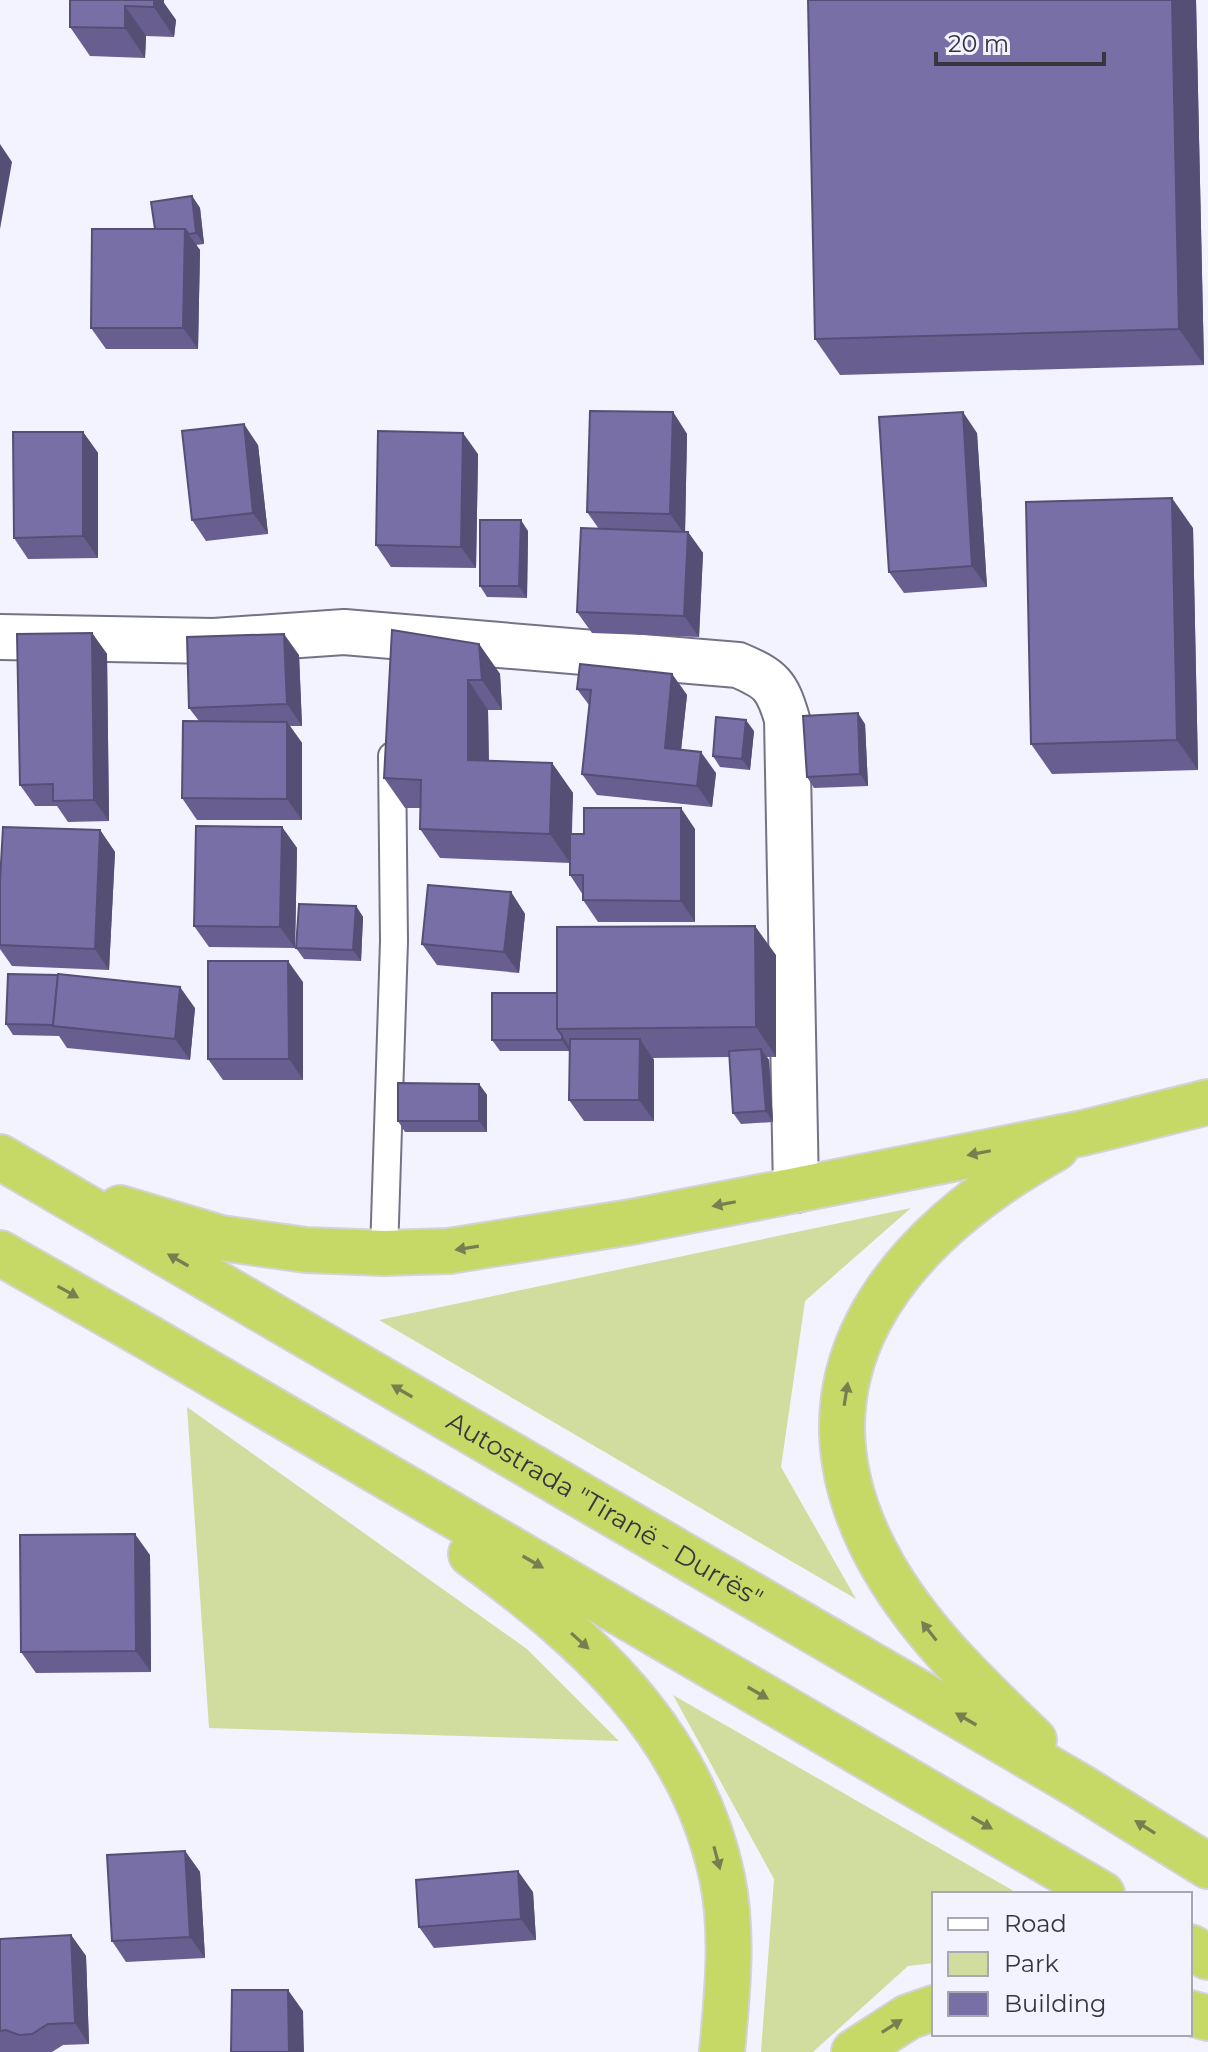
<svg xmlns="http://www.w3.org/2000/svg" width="1208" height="2052" font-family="Montserrat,sans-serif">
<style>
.green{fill:#d1dd9f}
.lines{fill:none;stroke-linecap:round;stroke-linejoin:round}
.lane-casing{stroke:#757285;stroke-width:30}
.street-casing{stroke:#757285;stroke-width:48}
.highway-casing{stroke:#d3d3d5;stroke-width:48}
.lane{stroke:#fff;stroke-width:26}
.street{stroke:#fff;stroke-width:44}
.highway{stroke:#c6d966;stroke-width:44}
.wall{fill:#685f90}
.shaded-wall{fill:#554e75}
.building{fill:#796fa7;stroke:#554e75;stroke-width:2}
.oneway{fill:#777f50}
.labels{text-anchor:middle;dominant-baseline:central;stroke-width:8;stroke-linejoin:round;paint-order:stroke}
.street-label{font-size:26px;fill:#37363e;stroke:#f3f2ff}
</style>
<rect width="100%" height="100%" fill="#f3f2ff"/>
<g class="green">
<path d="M911 1208 805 1301 781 1467 856 1599 379 1320Z"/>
<path d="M187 1407 527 1649 619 1741 209 1728Z"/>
<path d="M673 1695 1019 1894H934V1963L908 1966 813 2052H761L774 1879Z"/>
</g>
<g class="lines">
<defs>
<path id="lane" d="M384 1253 394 941 392 756"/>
<path id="street" d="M0 637 214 641 344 632 738 665C771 679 777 685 787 719L796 1190"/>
<g id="highway">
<path id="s1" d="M0 1157 1081 1787 1208 1866"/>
<path d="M120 1208 221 1238 306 1250 384 1253 449 1251 631 1222 796 1190 1083 1133 1208 1102"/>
<path d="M0 1253 151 1339 1102 1894"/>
<path d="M471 1554C586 1638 691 1731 722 1877 734 1934 727 1995 722 2052"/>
<path d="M1034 1740C979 1687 921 1633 883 1566 776 1380 894 1239 1056 1148"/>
<path d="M1190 1947 1208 1957"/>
<path d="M1190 2013 1208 2018"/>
<path d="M854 2052 908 2017 934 2008"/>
</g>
</defs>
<use href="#lane" class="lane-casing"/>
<use href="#street" class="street-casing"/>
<use href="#highway" class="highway-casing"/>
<use href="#lane" class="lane"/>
<use href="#street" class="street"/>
<use href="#highway" class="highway"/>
</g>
<g class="wall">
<path d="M70 0H164V3L176 20 174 37 146 36 145 58 90 56 70 27Z"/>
<path d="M808 0H1196L1204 365 840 375 815 339Z"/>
<path d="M192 196 200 208 204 244 196 245 200 250 198 349H106L91 328 155 229Z"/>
<path d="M673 412 687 434 685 532H688L703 553 699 637 592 633 577 612 599 529 587 512Z"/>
<path d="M83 432 98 453V558L28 559 14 538Z"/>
<path d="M977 433 987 587 904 593 889 572Z"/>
<path d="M258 445 268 534 206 541 192 520Z"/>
<path d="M478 454 476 568 391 567 376 545Z"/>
<path d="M1193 528 1198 770 1052 774 1031 744Z"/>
<path d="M528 531 527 598 487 597 480 586Z"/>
<path d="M92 633 107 654 109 821 68 822 57 806H35L20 785Z"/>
<path d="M479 644 500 674 502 710H488L489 761 552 763 573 793 572 834 695 829V922H598L583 900V895L570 875V863L440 858 420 829V808H405L384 778Z"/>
<path d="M299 655 302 726H290L302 743V820H197L182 798 199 721 189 708Z"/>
<path d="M672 674 687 695 681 750 716 773 712 807 597 795 582 774 589 705 577 689Z"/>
<path d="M865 724 868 786 814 788 807 777Z"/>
<path d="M754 731 750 770 720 767 713 756Z"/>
<path d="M282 827 297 848 295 948 209 947 194 926Z"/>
<path d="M100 830 115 852 109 970 12 966 0 949V881Z"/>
<path d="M511 892 525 914 519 973 437 965 422 944Z"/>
<path d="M356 906 363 917 361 961 304 959 296 948Z"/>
<path d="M776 955V1057H767L769 1060 773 1122 741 1124 733 1113 729 1057 653 1058 654 1060V1121H584L569 1100V1051H500L492 1040 557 993Z"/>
<path d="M303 982V1080H223L208 1059Z"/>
<path d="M195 1008 190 1060 67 1048 59 1036 13 1035 6 1024Z"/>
<path d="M479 1084 487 1095V1132H405L398 1121Z"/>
<path d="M150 1555 151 1672 36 1673 21 1652Z"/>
<path d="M185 1851 200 1872 205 1958 126 1962 112 1941Z"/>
<path d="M533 1892 536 1940 434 1948 419 1927Z"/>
<path d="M71 1935 86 1956 89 2044 63 2045 52 2052H0V1939Z"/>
</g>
<g class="shaded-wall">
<path d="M149 0H164V3L176 20 174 37Z"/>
<path d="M1172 0H1196L1204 365 1179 329Z"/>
<path d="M125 6 146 36 145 58 125 28Z"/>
<path d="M0 144 12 162 0 229Z"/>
<path d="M192 196 200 208 204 244 196 233Z"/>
<path d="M185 229 200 250 198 349 183 328Z"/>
<path d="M673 412 687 434 685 535 670 514Z"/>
<path d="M963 412 977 433 987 587 972 566Z"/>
<path d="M244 424 258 445 268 534 253 513Z"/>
<path d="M83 432 98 453V558L83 536Z"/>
<path d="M463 433 478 454 476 568 461 547Z"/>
<path d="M1172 498 1193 528 1198 770 1177 740Z"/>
<path d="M521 520 528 531 527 598 519 586Z"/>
<path d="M688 532 703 553 699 637 684 616Z"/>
<path d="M92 633 107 654 109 821 94 800Z"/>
<path d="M284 634 299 655 302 726 287 704Z"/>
<path d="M479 644 500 674 502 710 482 680Z"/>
<path d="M672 674 687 695 679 769 665 748Z"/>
<path d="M468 680 488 710 489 790 468 760Z"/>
<path d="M858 713 865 724 868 786 860 774Z"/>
<path d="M746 720 754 731 750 770 742 759Z"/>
<path d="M287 722 302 743V820L287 799Z"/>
<path d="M701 752 716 773 712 807 697 786Z"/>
<path d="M552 763 573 793 570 863 550 834Z"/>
<path d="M681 808 695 829V922L681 901Z"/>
<path d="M282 827 297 848 295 948 280 927Z"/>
<path d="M100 830 115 852 109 970 95 949Z"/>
<path d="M511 892 525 914 519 973 504 952Z"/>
<path d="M356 906 363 917 361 961 353 950Z"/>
<path d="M755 926 776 955V1057L756 1027Z"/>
<path d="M288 961 303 982V1080L289 1059Z"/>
<path d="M180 987 195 1008 190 1060 175 1039Z"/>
<path d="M562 1035 569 1046V1051L562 1040Z"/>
<path d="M640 1039 654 1060V1121L639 1100Z"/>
<path d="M761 1049 769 1060 773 1122 766 1111Z"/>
<path d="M479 1084 487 1095V1132L479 1121Z"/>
<path d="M135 1534 150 1555 151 1672 136 1651Z"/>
<path d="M185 1851 200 1872 205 1958 190 1937Z"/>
<path d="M518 1871 533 1892 536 1940 521 1919Z"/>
<path d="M71 1935 86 1956 89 2044 75 2023Z"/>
<path d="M288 1990 303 2011 304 2052H289Z"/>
</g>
<g class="building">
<path d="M70 0H154V7L125 6V28L70 27Z"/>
<path d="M808 0H1172L1179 329 815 339Z"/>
<path d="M192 196 196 233 189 234 185 229H155L151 202Z"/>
<path d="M92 229H185L183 328H91Z"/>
<path d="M590 411 673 412 670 514 587 512Z"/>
<path d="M963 412 972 566 889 572 879 417Z"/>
<path d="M244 424 253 513 192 520 182 431Z"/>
<path d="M378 431 463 433 461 547 376 545Z"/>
<path d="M13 432H83V536L14 538Z"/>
<path d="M1172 498 1177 740 1031 744 1026 502Z"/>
<path d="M480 520H521L519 586H480Z"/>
<path d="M581 528 688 532 684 616 577 612Z"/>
<path d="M392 630 479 644 482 680H468V760L552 763 550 834 420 829 421 780 384 778Z"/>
<path d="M92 633 94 800 53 801V784L20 785 17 634Z"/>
<path d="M284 634 287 704 189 708 187 637Z"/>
<path d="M580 664 672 674 665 748 701 752 697 786 582 774 591 690 577 689Z"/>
<path d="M858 713 860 774 807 777 803 716Z"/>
<path d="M716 717 746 720 742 759 713 756Z"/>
<path d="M183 721 287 722V799L182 798Z"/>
<path d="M584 808H681V901L583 900V875H570V834H584Z"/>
<path d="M196 826 282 827 280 927 194 926Z"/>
<path d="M3 827 100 830 95 949 0 945V881Z"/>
<path d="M428 885 511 892 504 952 422 944Z"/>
<path d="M299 904 356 906 353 950 296 948Z"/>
<path d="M755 926 756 1027 557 1029V927Z"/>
<path d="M208 961H288L289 1059H208Z"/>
<path d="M8 974 58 975 53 1025 6 1024Z"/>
<path d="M58 974 180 987 175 1039 53 1026Z"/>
<path d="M492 993H557V1029L562 1035V1040H492Z"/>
<path d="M570 1039H640L639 1100H569Z"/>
<path d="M761 1049 766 1111 733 1113 729 1051Z"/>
<path d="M398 1083 479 1084V1121H398Z"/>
<path d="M135 1534 136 1651 21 1652 20 1535Z"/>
<path d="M185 1851 190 1937 112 1941 107 1855Z"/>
<path d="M518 1871 521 1919 419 1927 416 1880Z"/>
<path d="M71 1935 75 2023 48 2024 32 2034 19 2035 6 2030 0 2031V1939Z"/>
<path d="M232 1990H288L289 2052H231Z"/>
</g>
<defs><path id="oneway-solid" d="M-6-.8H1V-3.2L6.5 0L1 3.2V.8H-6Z" transform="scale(2)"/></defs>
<g class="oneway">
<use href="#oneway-solid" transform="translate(979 1153) rotate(169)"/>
<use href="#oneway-solid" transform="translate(724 1204) rotate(169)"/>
<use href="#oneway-solid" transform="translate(467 1248) rotate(171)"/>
<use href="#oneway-solid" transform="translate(178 1260) rotate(-150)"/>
<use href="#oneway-solid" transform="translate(68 1292) rotate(29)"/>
<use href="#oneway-solid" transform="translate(402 1391) rotate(-150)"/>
<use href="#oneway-solid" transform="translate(846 1394) rotate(-81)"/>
<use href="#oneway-solid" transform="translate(533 1562) rotate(30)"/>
<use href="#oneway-solid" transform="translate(929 1631) rotate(-128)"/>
<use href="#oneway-solid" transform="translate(580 1641) rotate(42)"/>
<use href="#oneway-solid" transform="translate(758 1693) rotate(30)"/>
<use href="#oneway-solid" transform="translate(966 1719) rotate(-150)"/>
<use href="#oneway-solid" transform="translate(982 1823) rotate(30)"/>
<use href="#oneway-solid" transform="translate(1145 1827) rotate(-148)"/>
<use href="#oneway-solid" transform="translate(717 1858) rotate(75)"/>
<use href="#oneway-solid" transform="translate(892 2026) rotate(-32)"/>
</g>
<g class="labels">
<g class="street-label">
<text stroke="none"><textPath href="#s1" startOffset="700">Autostrada "Tiranë - Durrës"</textPath></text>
</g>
</g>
<rect x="932" y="1892" width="260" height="144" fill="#f3f2ff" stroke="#a8a7b2" stroke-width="2"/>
<rect x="948" y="1918" width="40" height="12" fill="#ffffff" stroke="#a8a7b2" stroke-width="2"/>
<text x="1004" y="1932" font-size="24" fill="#37363e">Road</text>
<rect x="948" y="1952" width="40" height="24" fill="#d1dd9f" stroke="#a8a7b2" stroke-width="2"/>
<text x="1004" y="1972" font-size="24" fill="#37363e">Park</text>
<rect x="948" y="1992" width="40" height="24" fill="#796fa7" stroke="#a8a7b2" stroke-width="2"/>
<text x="1004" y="2012" font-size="24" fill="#37363e">Building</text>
<path d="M936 52v12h168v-12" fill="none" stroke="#37363e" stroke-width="4"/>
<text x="948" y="52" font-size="24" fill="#37363e" stroke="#f3f2ff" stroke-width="6" paint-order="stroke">20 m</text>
</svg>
